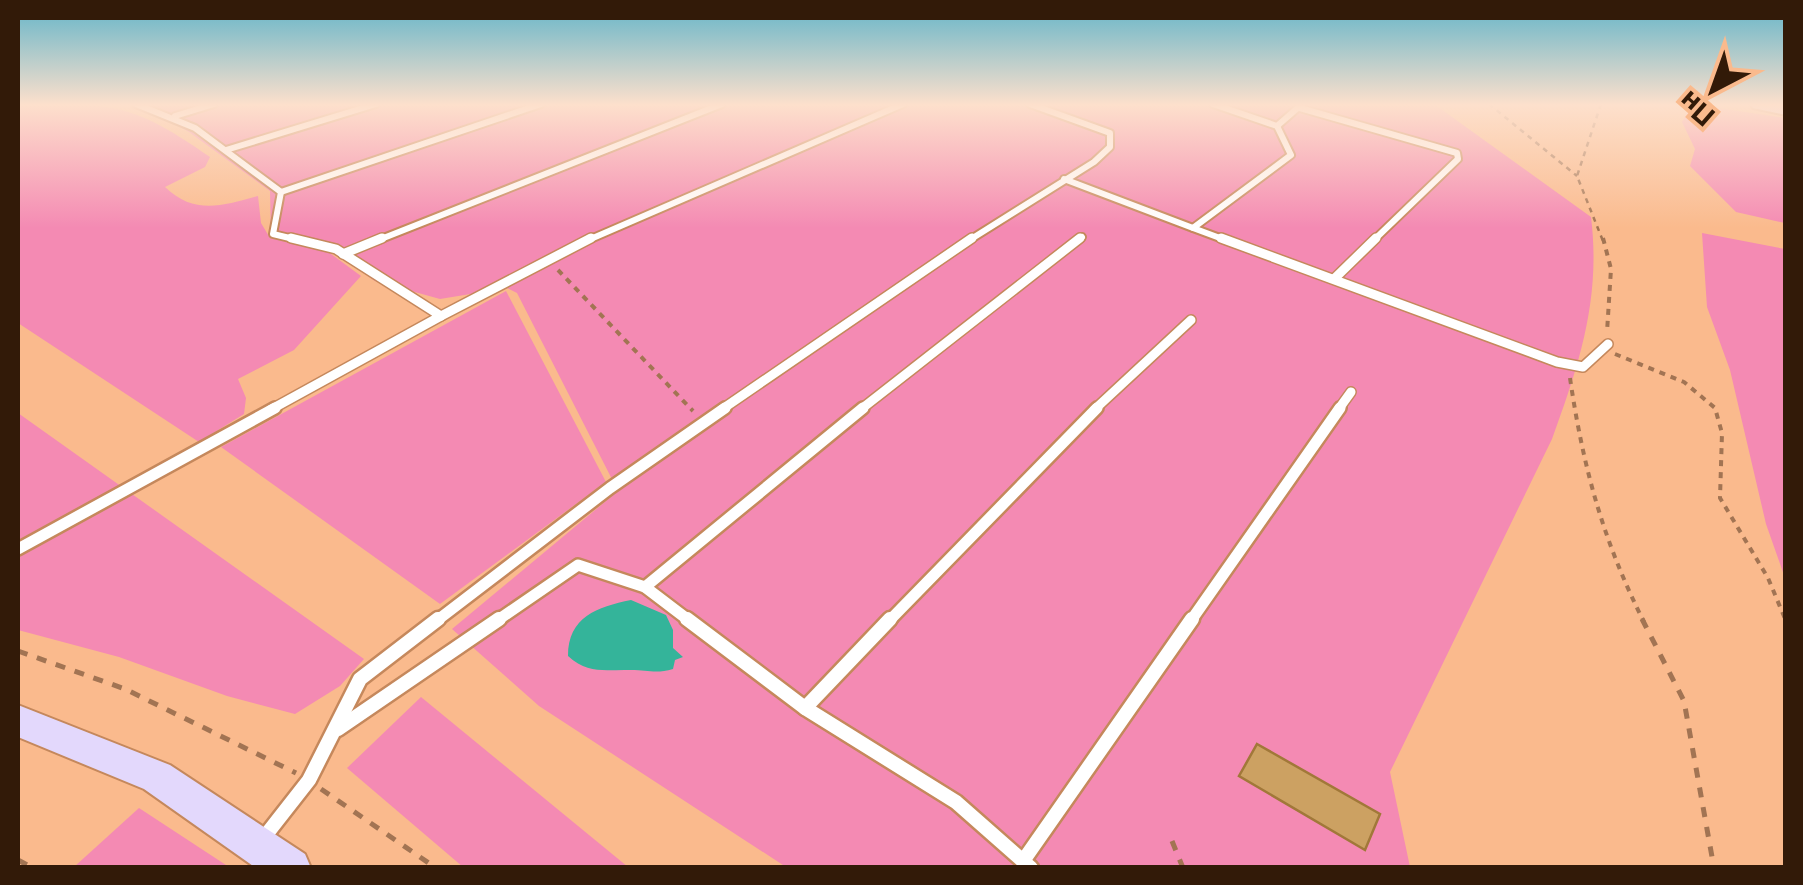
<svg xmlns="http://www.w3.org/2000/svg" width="1803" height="885" font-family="'IBM Plex Sans',sans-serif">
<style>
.green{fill:#f48ab3}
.water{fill:#34b49a}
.building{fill:#cca162;stroke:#a17839;stroke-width:2.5}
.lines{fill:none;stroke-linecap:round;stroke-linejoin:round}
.lane-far3-casing{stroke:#c5885c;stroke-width:10}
.lane-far2-casing{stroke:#c5885c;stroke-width:12}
.lane-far1-casing{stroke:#c5885c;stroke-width:16}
.lane-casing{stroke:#c5885c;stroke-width:19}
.secondary-casing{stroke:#c5885c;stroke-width:4}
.path-far2{stroke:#a27453;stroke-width:2.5;stroke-dasharray:5 5;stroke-linecap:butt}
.path-far1{stroke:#a27453;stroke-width:4;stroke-dasharray:6 6;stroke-linecap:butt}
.path{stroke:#a27453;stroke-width:5;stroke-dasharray:10 10;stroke-linecap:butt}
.lane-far3{stroke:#fff;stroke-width:6}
.lane-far2{stroke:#fff;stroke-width:9}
.lane-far1{stroke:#fff;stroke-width:11}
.lane{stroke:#fff;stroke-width:14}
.secondary{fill:#e3d8fc;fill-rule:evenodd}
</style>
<rect width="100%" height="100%" fill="#faba8d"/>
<g class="green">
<path d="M18 104C112 104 130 101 210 157L205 167 165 187C194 215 222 206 258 196L261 223 270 238 327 251 361 276 294 350 238 379 246 398 244 414 199 442 18 323Z"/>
<path d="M152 104H1434L1591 217C1601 297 1580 363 1552 439L1390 772 1410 867H786L539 706 452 629 618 491 517 293 507 288 440 299 375 281 331 250 271 236 270 191 189 132 150 110Z"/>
<path d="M1692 104 1785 118V223L1736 212 1690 166 1695 149 1682 122Z"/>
<path d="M1702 233 1785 249V578L1766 524 1730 370 1707 307Z"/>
<path d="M506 291 606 482 440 604 221 447Z"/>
<path d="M18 413 364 659 340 686 295 714 227 696 119 657 18 630Z"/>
<path d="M421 697 628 867H463L347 768Z"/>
<path d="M139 808 229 867H74Z"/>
</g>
<path class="water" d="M631 600 666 615 673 630V648L683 657 675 660 673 669C656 674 648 670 631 670 606 669 589 675 568 656 568 617 597 607 631 600Z"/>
<path class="building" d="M1257 744 1380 814 1365 850 1239 776Z"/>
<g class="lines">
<defs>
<g id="lane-far3">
<path d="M136 104 195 128 281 192 273 234 302 241"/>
<path d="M1213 104 1277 126 1291 155 1193 228 1228 241"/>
<path d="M1300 108 1457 153 1458 159 1373 241"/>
<path d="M175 116 214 104"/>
<path d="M1277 126 1301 105"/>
<path d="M226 150 376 104"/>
<path d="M1064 179 1193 228"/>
<path d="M281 192 541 104"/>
<path d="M376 241 722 104"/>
<path d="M586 241 903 104"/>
<path d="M968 241 1094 162 1110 147V133L1030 104"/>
<path d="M1077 241 1082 237"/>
</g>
<g id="lane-far2">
<path d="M1221 238 1557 362 1583 367 1608 344"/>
<path d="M343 254 382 238"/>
<path d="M1335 278 1376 238"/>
<path d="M441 316 591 238"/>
<path d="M270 410 441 316 336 249 291 238"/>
<path d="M721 410 972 238"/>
<path d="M860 410 1080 238"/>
<path d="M1094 410 1191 320"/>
<path d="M1338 410 1351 392"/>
</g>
<g id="lane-far1">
<path d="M18 549 275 408"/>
<path d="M645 587 863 408"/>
<path d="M435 622 610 488 725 408"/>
<path d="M495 622 578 565 645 587 691 622"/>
<path d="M888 622 1097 408"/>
<path d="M1190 622 1340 408"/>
</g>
<g id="lane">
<path d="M687 619 805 708 956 802 1031 868"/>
<path d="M805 708 890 619"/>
<path d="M338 729 499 619"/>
<path d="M262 840 309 780 360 679 438 619"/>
<path d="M1023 861 1192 619"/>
</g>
<g id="secondary">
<path d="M1751 104 1786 105V115L1753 108Z"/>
<path d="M18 705 170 765 305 854 311 868H256L144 789 18 737Z"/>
</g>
</defs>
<use href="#lane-far3" class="lane-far3-casing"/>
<use href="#lane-far2" class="lane-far2-casing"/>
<use href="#lane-far1" class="lane-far1-casing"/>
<use href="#lane" class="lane-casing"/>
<use href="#secondary" class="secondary-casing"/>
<g class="path-far2">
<path d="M1489 104 1577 176"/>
<path d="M1601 104 1577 176 1603 241"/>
</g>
<g class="path-far1">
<path d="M1603 238 1611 269 1607 332"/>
<path d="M558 270 693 411"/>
<path d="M1615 354 1684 382 1715 408 1722 433 1720 498 1768 578 1786 621"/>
<path d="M1570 378C1583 467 1603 541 1644 622"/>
</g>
<g class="path">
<path d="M1642 619 1684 701 1714 868"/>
<path d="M18 651 125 689 296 773"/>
<path d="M321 789 436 868"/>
<path d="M1172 841 1183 868"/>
<path d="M18 860 33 868"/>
</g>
<use href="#lane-far3" class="lane-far3"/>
<use href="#lane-far2" class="lane-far2"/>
<use href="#lane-far1" class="lane-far1"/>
<use href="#lane" class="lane"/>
<use href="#secondary" class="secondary"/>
</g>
<linearGradient id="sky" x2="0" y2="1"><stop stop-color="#60b4c9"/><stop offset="0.46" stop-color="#fde0cc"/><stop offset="1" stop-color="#fde0cc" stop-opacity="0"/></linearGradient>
<rect width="1803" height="228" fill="url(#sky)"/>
<rect width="1803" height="885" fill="none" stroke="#321a08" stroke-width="40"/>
<g transform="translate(1713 90) rotate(221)" stroke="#faba8d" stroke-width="8" paint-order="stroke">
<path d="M0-8L18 38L0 25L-18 38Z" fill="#321a08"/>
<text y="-15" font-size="28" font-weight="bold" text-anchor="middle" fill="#321a08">Пн</text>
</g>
</svg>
